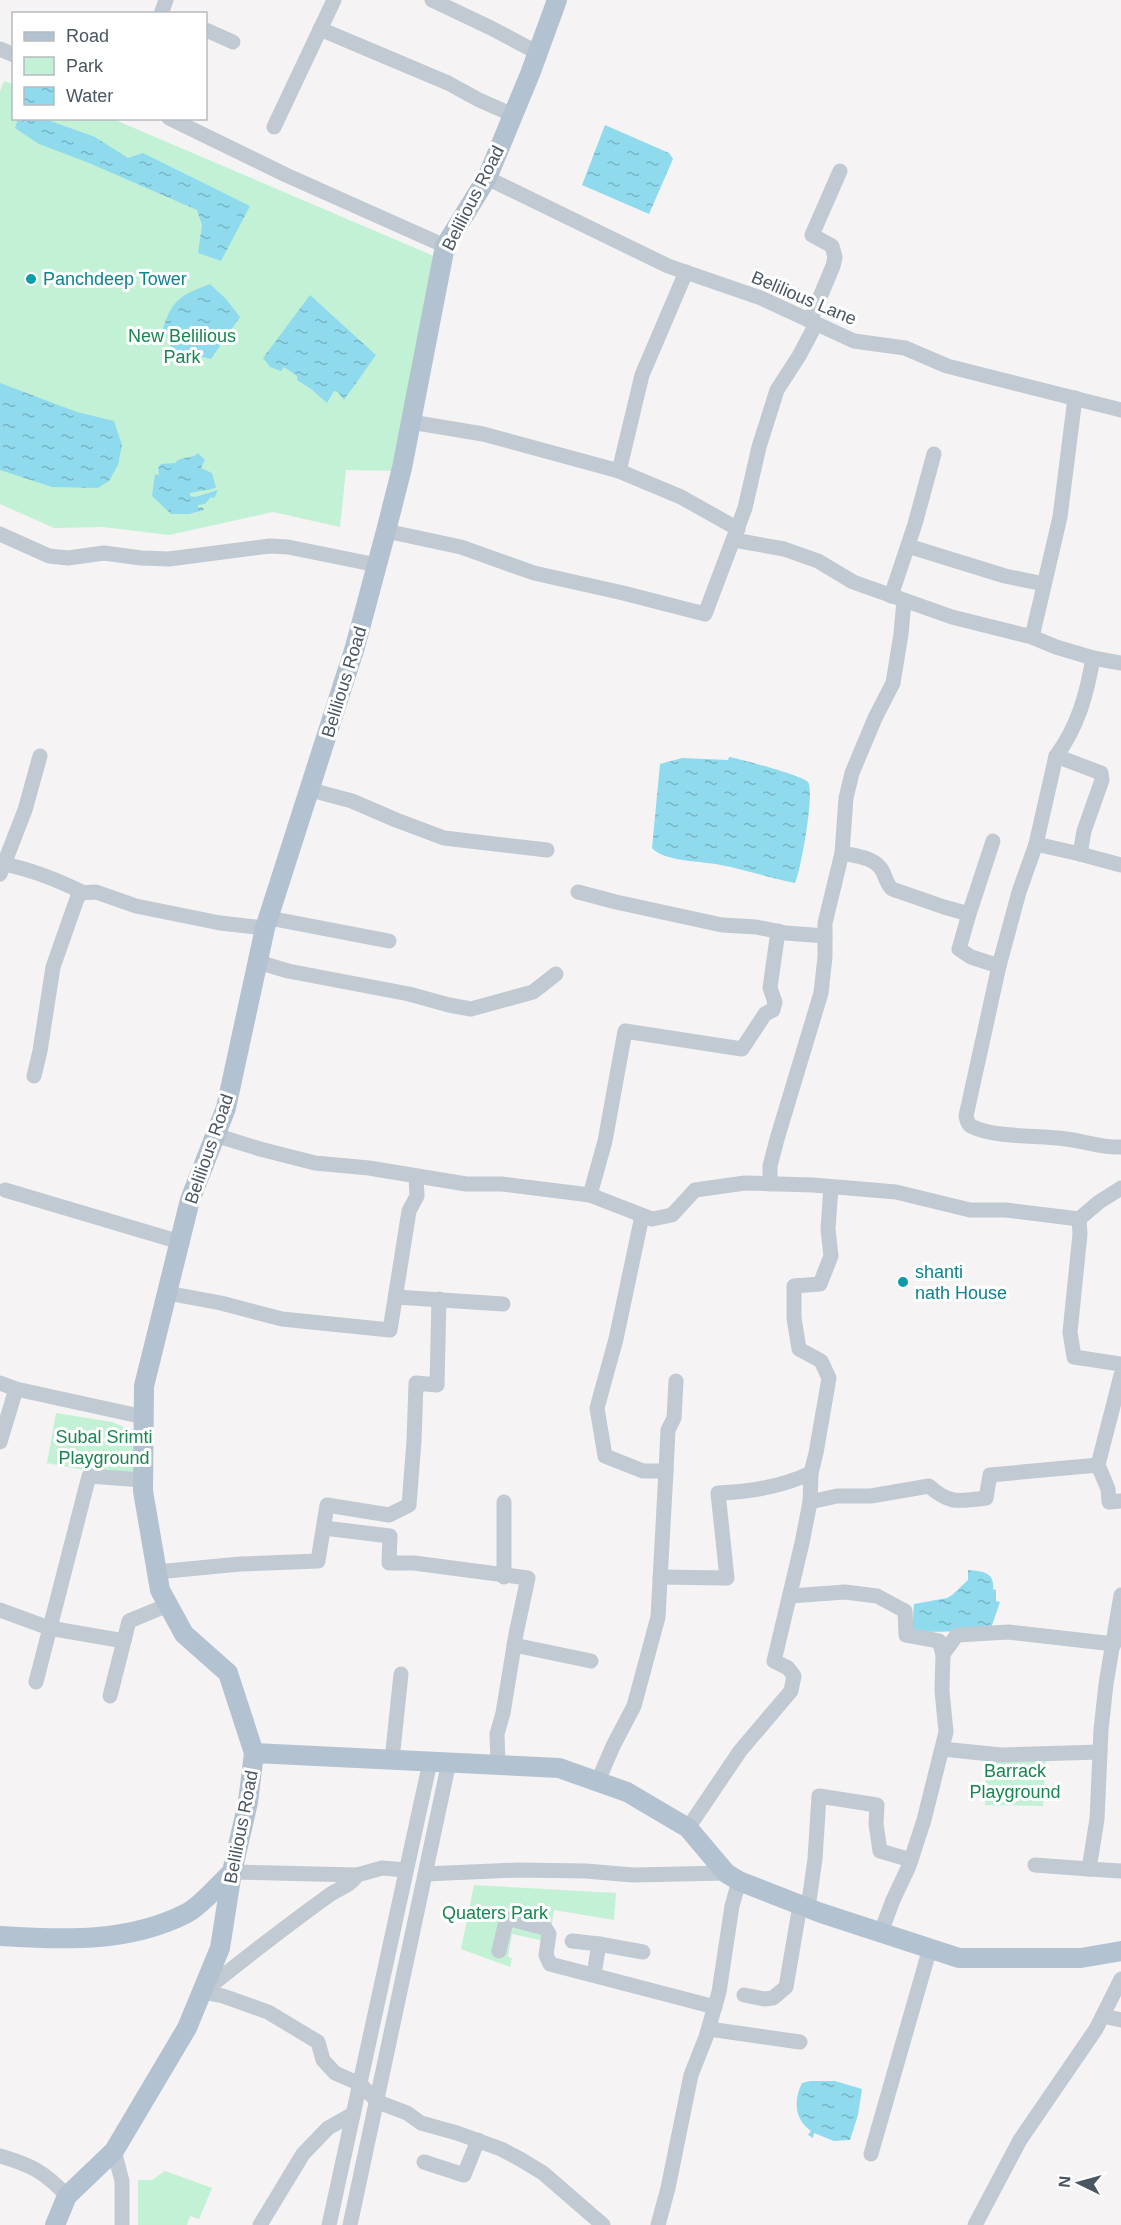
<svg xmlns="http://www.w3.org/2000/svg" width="1121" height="2225" font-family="Arial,sans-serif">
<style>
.park{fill:#c3f1d5}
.water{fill:url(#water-ripples)}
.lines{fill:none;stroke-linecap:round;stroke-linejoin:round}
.minor{stroke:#c1cad2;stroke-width:15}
.major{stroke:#b3c2d1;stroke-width:20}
.culture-dot{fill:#0f9aa8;stroke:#fff;stroke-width:2}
.labels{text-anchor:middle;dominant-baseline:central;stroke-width:6;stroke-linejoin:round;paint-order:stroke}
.street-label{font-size:18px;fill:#4a5661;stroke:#fff}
.culture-label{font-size:18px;fill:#0d838f;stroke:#fff;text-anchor:start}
.park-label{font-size:18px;fill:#17864f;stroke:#fff}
</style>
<defs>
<pattern id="water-ripples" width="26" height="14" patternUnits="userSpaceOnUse" patternTransform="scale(1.5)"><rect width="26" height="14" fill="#90daee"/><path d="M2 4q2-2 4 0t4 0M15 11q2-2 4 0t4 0" fill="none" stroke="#78b4c4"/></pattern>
</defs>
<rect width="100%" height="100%" fill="#f5f3f3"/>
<g class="park">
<path d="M4 81 13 84 14 118 113 119 436 257 397 471 346 470 340 527 273 512 169 535 103 527 54 528 0 504V91Z"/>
<path d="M56 1413 112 1422 141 1434 136 1480 47 1463Z"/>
<path d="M987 1756H1046L1043 1806 985 1805Z"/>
<path d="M474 1885 616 1893 614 1920 554 1910 549 1942 512 1934 508 1957 512 1958 510 1967 461 1949Z"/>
<path d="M165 2171 212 2188 199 2219 190 2216 187 2225H138V2180H152Z"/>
</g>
<g class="water">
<path d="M18 119H45L95 137 128 158 143 153 250 206 221 261 198 253 202 225 197 210 89 163 39 144 15 128Z"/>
<path d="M605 125 669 153 673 159 649 214 582 185Z"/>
<path d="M210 284 226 299 240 317 211 359 172 349 163 328C173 298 182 295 210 284Z"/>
<path d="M310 295 376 355 344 400 338 392 334 391 327 403 311 389 297 380V376L284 367 281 371 270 367 263 358Z"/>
<path d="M0 383 77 412 114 421 122 445 118 465 109 481 98 488 52 487 0 470Z"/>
<path d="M198 453 205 460 201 468 212 473 216 488 190 493V496L195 497 218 490 214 498 211 497 205 504 198 505V508L202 507 204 510 189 514H171L152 496 155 474 159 475 158 468 161 464 175 463C181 455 192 460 198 453Z"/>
<path d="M729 757C741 759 803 776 808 782 815 791 801 870 795 883 770 878 746 870 721 865 703 861 664 862 652 848L660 764 682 758 728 760Z"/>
<path d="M968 1570C982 1571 995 1572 993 1589L996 1590V1601L1000 1602 990 1631 917 1632 912 1629 914 1604 947 1598 952 1595 968 1580Z"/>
<path d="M810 2081H835L862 2089 858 2115 850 2140 834 2141 814 2133 813 2138 808 2135 811 2131C795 2120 793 2101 802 2083Z"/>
</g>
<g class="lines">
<g class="minor">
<path d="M432 0 491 28 538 53"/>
<path d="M161 14 166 0"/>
<path d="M320 29 448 83 479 100 513 115"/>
<path d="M206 30 233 42"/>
<path d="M0 49 14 55"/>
<path d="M169 118 286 175 445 246"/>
<path d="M274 127 334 0"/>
<path d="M487 178 668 266 761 298 854 341 905 348 947 366 1121 410"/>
<path d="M810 321 833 266 835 257 832 246 812 235 840 171"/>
<path d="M411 422 483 434 619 471 681 497 738 529"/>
<path d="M619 471 642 375 686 272"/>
<path d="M386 531 461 547 534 573 623 593 705 614 745 508 759 447 777 390 799 356 816 324"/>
<path d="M0 534 49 556 68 558 104 553 141 558 169 559 270 546 288 547 377 565"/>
<path d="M734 540 784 549 818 561 853 582 952 617 1032 637 1056 647 1093 658 1121 663"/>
<path d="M908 546 1005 576 1044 584"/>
<path d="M891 596 915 524 934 454"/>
<path d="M1032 637 1060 517 1075 398"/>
<path d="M311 790 352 801 396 820 444 838 547 850"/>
<path d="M1036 844 1056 756"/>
<path d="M842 853C856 856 876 857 883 872 886 879 887 884 892 889L944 907 969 914 959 949 971 957 999 966 966 1116C967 1121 968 1125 973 1127 996 1138 1039 1135 1066 1139 1084 1141 1102 1148 1121 1147"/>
<path d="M1080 854 1121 865"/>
<path d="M0 863 4 864 25 810 40 756"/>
<path d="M0 874 4 864C33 870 58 880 84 893"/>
<path d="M578 892 616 902 722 925 756 927 786 933 825 936"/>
<path d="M969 914 993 841"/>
<path d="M269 918 389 941"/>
<path d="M258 962 288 971 409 994 449 1005 471 1009 533 992 556 974"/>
<path d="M999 966 1019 892 1036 844 1080 854 1084 831 1102 780 1101 773 1056 756C1078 727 1087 693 1093 658"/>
<path d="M34 1076 40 1051 53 967 79 893 96 892 136 906 220 923 265 928"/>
<path d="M215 1135 260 1149 315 1163 369 1168 466 1184H502L590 1195 652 1219 672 1215 695 1190 745 1183 813 1185 896 1192 970 1210H1006L1079 1219 1099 1202 1121 1188"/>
<path d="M770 1184V1166L777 1139 821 993 825 957V923L842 853 846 798 852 773 875 718 893 683 901 634 904 601"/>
<path d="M5 1190 180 1242"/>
<path d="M590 1195 605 1141 625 1031 742 1049 765 1014 773 1010 775 1002 770 988 778 931"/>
<path d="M1079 1219 1080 1234 1070 1332 1074 1357 1121 1364"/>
<path d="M167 1293 221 1303 282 1319 390 1330 409 1211 417 1196 416 1176"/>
<path d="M396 1297 503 1304"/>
<path d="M0 1383 16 1389"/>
<path d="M0 1442 16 1389 144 1417"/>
<path d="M1098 1465 1121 1375"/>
<path d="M666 1471 668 1430 674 1418 676 1381"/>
<path d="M811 1473 816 1453 829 1378 821 1361 799 1349 794 1318V1286L820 1284 831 1256 828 1229 831 1187"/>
<path d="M324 1528 390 1536 389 1563H414L528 1578 516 1634 503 1713 497 1734 498 1765"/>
<path d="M157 1572 240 1564 318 1561 327 1505 389 1515 409 1505 414 1441 416 1383 437 1385 439 1299"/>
<path d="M504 1577V1502"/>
<path d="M660 1577 727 1578 718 1493C750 1492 781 1487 811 1473L810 1502 837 1496H871L929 1486C950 1505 960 1501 986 1498L990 1475 1098 1465 1108 1489 1109 1502 1121 1501"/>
<path d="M1121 1595 1106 1684 1101 1730 1097 1819 1089 1869 1121 1871"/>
<path d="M790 1596 845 1592 877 1596 905 1611 906 1635 939 1641 943 1654 942 1691 946 1732 924 1820 909 1866 893 1900 881 1932"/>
<path d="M0 1610 49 1628 124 1641"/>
<path d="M514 1645 591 1661"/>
<path d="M943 1654 957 1635 1008 1632 1114 1644"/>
<path d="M36 1682 89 1476 143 1480"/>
<path d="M110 1696 129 1621 168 1605"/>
<path d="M942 1749 1001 1755 1100 1752"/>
<path d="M392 1760 401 1674"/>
<path d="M598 1781 613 1746 634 1706 658 1617 666 1471H643L605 1456 597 1408 616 1339 642 1216"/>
<path d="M688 1828 740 1751 791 1691 794 1676 788 1668 774 1661 775 1657 802 1543 810 1502"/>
<path d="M1035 1865 1089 1869"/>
<path d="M232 1872 357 1875 382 1868 406 1870"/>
<path d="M425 1874 517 1870 586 1871 633 1875 726 1873"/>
<path d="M808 1908 815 1859 819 1796 877 1805 876 1824 880 1851 911 1860"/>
<path d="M572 1941 599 1944 594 1974"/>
<path d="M599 1944 643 1952"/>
<path d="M499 1951 506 1921 510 1919 545 1928 549 1934 546 1955 550 1964 715 2007"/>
<path d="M203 1992 223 1996 268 2012 318 2042 323 2060 335 2073 360 2084 378 2102 407 2113 421 2123 457 2133 501 2149 520 2159 543 2173 603 2225"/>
<path d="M203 1992C244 1959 285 1927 328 1896 337 1889 352 1885 357 1875"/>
<path d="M744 1995 764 1999 773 1998 786 1987 800 1905"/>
<path d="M1103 2016 1121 2020"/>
<path d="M709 2029 800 2042"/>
<path d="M114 2151 122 2181V2225"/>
<path d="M871 2154 930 1948"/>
<path d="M0 2156C31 2165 45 2172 67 2196"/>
<path d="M424 2162 464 2175 478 2140"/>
<path d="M260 2225 303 2154 328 2128 353 2114"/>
<path d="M329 2225 430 1762"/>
<path d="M350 2225 449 1762"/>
<path d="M658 2225 668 2188 691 2075 706 2037 719 1992 732 1906 739 1881"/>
<path d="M975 2225 1020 2140 1096 2029 1121 1979"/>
</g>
<g class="major">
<path d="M254 1753 559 1768 627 1792 688 1828 726 1873 739 1881 821 1913 959 1958H1081L1121 1951"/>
<path d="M0 1936C64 1940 129 1943 187 1913 202 1905 219 1884 232 1872"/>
<path d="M55 2225 67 2196 114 2151 187 2028 220 1948 232 1872 248 1802 254 1753 228 1673 184 1634 160 1590 143 1491 144 1386 190 1200 226 1108 265 928 355 647 386 531 402 468 445 246 487 178 530 74 557 0"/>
</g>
</g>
<g class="culture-dot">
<circle cx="31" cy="279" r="6"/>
<circle cx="903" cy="1282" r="6"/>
</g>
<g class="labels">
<g class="street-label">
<text transform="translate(473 198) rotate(-63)">Belilious Road</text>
<text transform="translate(804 298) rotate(23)">Belilious Lane</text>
<text transform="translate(344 682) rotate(-73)">Belilious Road</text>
<text transform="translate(209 1149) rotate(-71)">Belilious Road</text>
<text transform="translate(241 1827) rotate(-79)">Belilious Road</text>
</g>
<g class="culture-label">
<text x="43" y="279">Panchdeep Tower</text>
<text x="915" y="1272">shanti<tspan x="915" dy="21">nath House</tspan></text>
</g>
<g class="park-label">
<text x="182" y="336">New Belilious<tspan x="182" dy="21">Park</tspan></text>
<text x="104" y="1437">Subal Srimti<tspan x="104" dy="21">Playground</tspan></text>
<text x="1015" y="1771">Barrack<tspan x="1015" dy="21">Playground</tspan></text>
<text x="495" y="1913">Quaters Park</text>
</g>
</g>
<rect x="12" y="12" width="195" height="108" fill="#ffffff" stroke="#b7bbc0" stroke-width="1.5"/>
<rect x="24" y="32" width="30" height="9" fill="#b3c2d1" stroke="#b7bbc0" stroke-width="1.5"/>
<text x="66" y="42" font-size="18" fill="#4a5661">Road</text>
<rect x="24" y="57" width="30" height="18" fill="#c3f1d5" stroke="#b7bbc0" stroke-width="1.5"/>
<text x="66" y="72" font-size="18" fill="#4a5661">Park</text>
<rect x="24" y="87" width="30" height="18" fill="url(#water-ripples)" stroke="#b7bbc0" stroke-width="1.5"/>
<text x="66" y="102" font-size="18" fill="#4a5661">Water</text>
<g transform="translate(1079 2183) rotate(275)" stroke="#ffffff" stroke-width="4.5" paint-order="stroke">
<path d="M0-4.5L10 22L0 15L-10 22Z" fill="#4a5661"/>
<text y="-9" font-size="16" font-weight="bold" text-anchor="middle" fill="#4a5661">N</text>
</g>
</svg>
